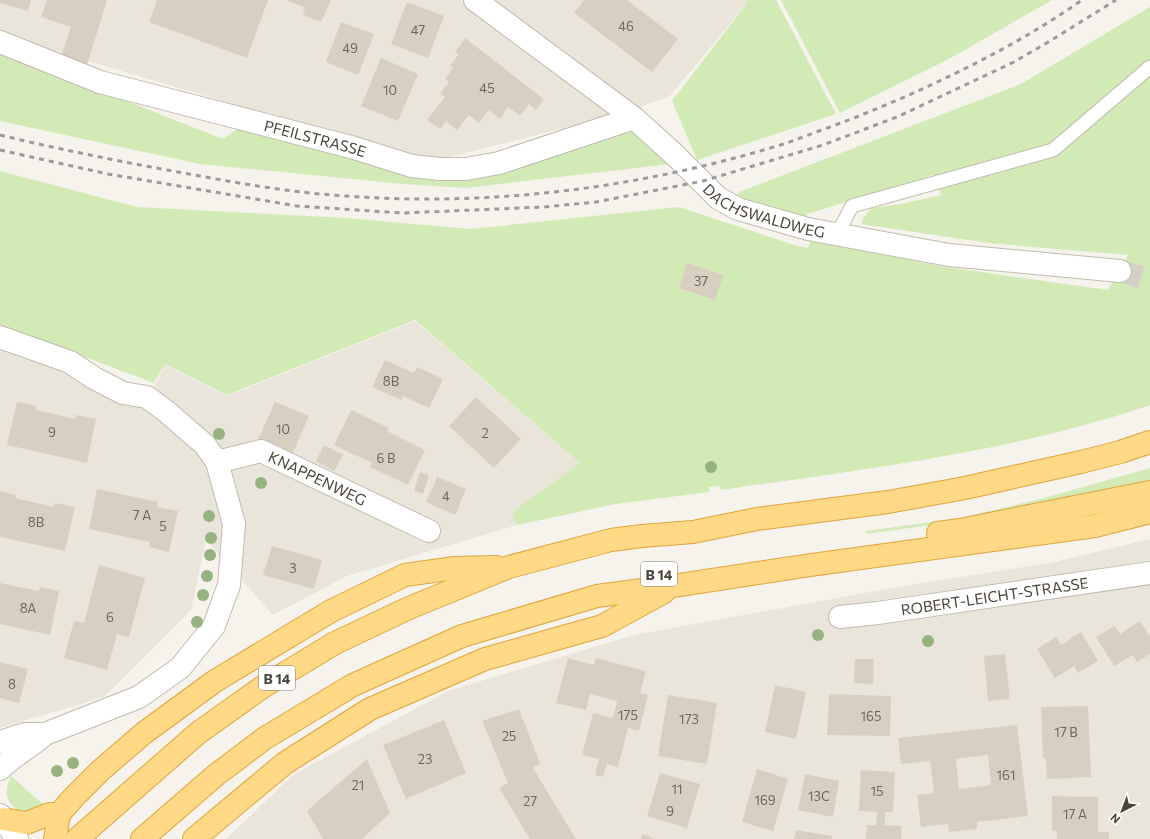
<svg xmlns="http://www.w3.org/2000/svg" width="1150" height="839" font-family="Commissioner,sans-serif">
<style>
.residential{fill:#eae5da}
.green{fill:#d2eab5}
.building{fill:#d8cfc1;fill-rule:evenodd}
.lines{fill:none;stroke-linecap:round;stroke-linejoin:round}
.minor-tunnel{stroke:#d4d0c8;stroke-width:22;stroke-dasharray:22 11;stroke-linecap:butt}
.service-casing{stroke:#c2bbae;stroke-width:15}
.minor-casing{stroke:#c2bbae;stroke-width:24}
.trunk-casing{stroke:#e0a43c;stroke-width:24}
.service{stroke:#fff;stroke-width:13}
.minor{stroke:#fff;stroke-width:22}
.trunk{stroke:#ffd985;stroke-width:22}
.rail{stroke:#9a9a9a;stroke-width:3;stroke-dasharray:5 5;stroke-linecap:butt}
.tree{fill:#97b381}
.labels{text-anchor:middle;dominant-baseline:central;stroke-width:3.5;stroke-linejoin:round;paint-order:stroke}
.number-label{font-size:13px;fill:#6e675b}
.shield{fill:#fff;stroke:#817c74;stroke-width:1}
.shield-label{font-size:14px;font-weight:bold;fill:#4b4439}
.street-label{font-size:15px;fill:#4b4439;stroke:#fff}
</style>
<rect width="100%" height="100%" fill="#f6f3ec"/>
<g class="residential">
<path d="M0 0H745L748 2 669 97 616 115 429 162 0 35Z"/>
<path d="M415 321 580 463 512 512 517 525 347 576 273 615 206 540 191 610 104 697 0 728V349L147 400 165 365 227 396Z"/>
<path d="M1150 539V839H226L293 775 448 691 634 635 903 586 1050 563Z"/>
</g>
<g class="green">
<path d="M745 0H776L836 114 697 160 672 101 748 2Z"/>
<path d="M781 0H1052L949 59 840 113Z"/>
<path d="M1150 7V405C1012 452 865 469 721 490L720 486 709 487V492L616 504 517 525 512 512 580 463 415 320 227 395 165 364 154 383 0 325V171L137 207 346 218 471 229 679 207 794 245 808 248 811 241 946 267 1108 290 1128 255 988 243 862 224 863 218 872 208 901 204 941 195 933 175 807 214 806 221 733 201 739 192 1021 84Z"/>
<path d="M0 51 223 139 244 125 421 172 634 129 670 164 466 188 403 184 200 164 0 121Z"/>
<path d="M1150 468V481L1118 490 967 520 866 534V531L960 518 1041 499Z"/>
<path d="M11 776 46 807 23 813C6 805 3 792 11 776Z"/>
</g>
<g class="building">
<path d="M0 0H31L28 11 0 3Z"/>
<path d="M47 0H107L87 65 61 57 71 27 41 17Z"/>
<path d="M157 0H268L247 58 149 22Z"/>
<path d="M287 0H331L321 22 303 15 305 8Z"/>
<path d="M584 0H627L678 39 652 72 574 13Z"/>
<path d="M407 2 444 16 428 58 391 44Z"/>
<path d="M341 22 374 34 358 75 326 62Z"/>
<path d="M465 38 544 99 536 110 529 104 520 116 508 107 500 119 489 110 479 123 469 115 457 130 446 121 440 129 427 120 445 97 440 93 449 82 445 79 453 68 450 66 459 54 455 52Z"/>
<path d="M381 58 418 74 398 121 361 106Z"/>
<path d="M687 263 723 275 715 300 679 288Z"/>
<path d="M385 360 414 373 417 367 443 379 429 408 403 396 401 400 372 387Z"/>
<path d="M476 397 521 439 494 468 449 426Z"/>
<path d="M17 402 37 406 36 410 75 419 76 415 96 419 87 463 7 445Z"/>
<path d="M275 402 309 416 291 457 257 442Z"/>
<path d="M351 410 389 428 387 431 425 450 408 485 370 467 372 463 334 445Z"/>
<path d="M324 445 343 455 334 471 316 461Z"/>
<path d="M420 472 429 475 423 494 414 491Z"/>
<path d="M437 477 466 489 455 515 426 502Z"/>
<path d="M97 489 158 502 157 507 178 511 169 552 149 547 150 542 89 529Z"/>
<path d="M0 491 16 495 15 498 54 507 55 503 75 507 65 551 0 537Z"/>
<path d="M272 546 322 560 314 589 263 575Z"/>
<path d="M99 565 145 578 129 637 117 634 107 670 64 658 74 621 84 623Z"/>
<path d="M0 583 39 591 40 587 59 591 50 635 0 624Z"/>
<path d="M1140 621 1150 637V654L1137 662 1133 655 1114 666 1096 637 1115 626 1120 634Z"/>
<path d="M1081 632 1098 661 1078 673 1074 666 1055 678 1037 649 1056 637 1061 645Z"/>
<path d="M1005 654 1010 699 988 701 984 656Z"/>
<path d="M568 658 594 665 596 658 646 671 640 693 648 695 639 731 628 728 618 767 607 764 603 777 595 775 599 759 582 755 593 713 613 718 617 701 590 694 586 710 556 703Z"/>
<path d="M855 659H874L873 684 854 683Z"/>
<path d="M0 662 28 669 19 703 0 698Z"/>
<path d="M775 685 806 692 796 739 765 732Z"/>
<path d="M829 694 891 696 890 736 827 735Z"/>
<path d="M668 695 717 703 707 764 658 756Z"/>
<path d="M1088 706 1091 777 1047 779 1046 758H1043L1041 707Z"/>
<path d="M519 709 540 763 533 768 576 839H530L499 788 508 783 482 721Z"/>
<path d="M444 720 466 773 406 799 383 745Z"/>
<path d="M1017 725 1028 816 977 822V829L949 832 948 824 921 827 917 795 934 793 930 761 901 764 898 738ZM988 755 991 785 959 789 956 759Z"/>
<path d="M367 759 390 813 362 839H323L307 811Z"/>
<path d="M757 769 788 779 773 831 742 822Z"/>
<path d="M861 770 895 772 893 812H885V825L902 826 901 839H866L867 825H876L877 812 859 811Z"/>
<path d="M660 773 700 784 687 828 647 816Z"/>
<path d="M805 774 839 781 833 817 798 810Z"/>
<path d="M1052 796 1098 797V832H1109V839H1057V831L1052 830Z"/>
<path d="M796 830 832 836V839H794Z"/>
<path d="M643 834 655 839H641Z"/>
</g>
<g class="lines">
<path class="minor-tunnel" d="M1120 271 1150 280"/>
<defs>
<path id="service" d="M837 234 852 206 1053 150 1150 67"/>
<g id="minor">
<path id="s1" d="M475 0 634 118 677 157 718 198 738 209 808 229 949 255 1120 271"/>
<path id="s2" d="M0 42 100 82 351 147 412 166 440 169H466L499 163 634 118"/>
<path d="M0 337 70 362 94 378 123 393 147 397 167 412 205 445 217 462 234 524 229 585 214 626 180 668 139 697 45 734C31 747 14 755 0 769"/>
<path id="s3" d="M217 462 261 451 429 531"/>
<path id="s4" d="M840 617 878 613 1150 573"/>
<path d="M0 742 25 734H44"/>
<path d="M0 815 17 839"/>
</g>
<g id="trunk">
<path d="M938 533 960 530 1150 492"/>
<path d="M3 819 26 823 50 814H59"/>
<path d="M55 839 59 814 73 798 101 770 144 733 215 681 331 611 405 575 455 568 496 567"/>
<path d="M77 839 198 733 264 686 335 643 409 608 509 567 611 540 642 536 693 532 757 519 888 502 965 488 1081 462 1120 452 1150 442"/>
<path d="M142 839 216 775 265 738 353 685 462 636 597 596 673 586 811 565 1095 526 1150 512"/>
<path d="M194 839 285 763 370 709 485 659 602 626 664 592"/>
</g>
</defs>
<use href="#service" class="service-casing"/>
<use href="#minor" class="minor-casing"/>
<use href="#trunk" class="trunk-casing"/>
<use href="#service" class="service"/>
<use href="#minor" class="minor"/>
<use href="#trunk" class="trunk"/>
<g class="rail">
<path d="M0 135C66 151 133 164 200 176 248 185 297 193 346 196 491 207 638 188 777 146 791 142 805 136 819 131 850 120 879 108 909 95 969 68 1028 38 1082 0"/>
<path d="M0 150 108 174 297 206 402 213 544 207 596 202 703 181 823 145 897 117 1014 62 1050 41 1116 0"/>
</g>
</g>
<g class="tree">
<circle cx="219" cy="434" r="6"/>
<circle cx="711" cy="467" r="6"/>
<circle cx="261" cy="483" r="6"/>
<circle cx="209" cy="516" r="6"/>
<circle cx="211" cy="538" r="6"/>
<circle cx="210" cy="555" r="6"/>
<circle cx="207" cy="576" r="6"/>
<circle cx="203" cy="595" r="6"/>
<circle cx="197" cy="622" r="6"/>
<circle cx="818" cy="635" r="6"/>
<circle cx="928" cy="641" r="6"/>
<circle cx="73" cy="763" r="6"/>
<circle cx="57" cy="771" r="6"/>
</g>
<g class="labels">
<g class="number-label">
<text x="626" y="26">46</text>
<text x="418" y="30">47</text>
<text x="350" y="48">49</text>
<text x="487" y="88">45</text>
<text x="390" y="90">10</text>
<text x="701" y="281">37</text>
<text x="391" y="381">8B</text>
<text x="283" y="429">10</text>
<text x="52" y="432">9</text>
<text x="485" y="433">2</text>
<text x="386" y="458">6 B</text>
<text x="446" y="496">4</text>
<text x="142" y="515">7 A</text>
<text x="36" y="522">8B</text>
<text x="163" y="526">5</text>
<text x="293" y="568">3</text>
<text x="28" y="608">8A</text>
<text x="110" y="617">6</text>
<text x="12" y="684">8</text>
<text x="628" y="715">175</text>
<text x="871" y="716">165</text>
<text x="689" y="719">173</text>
<text x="1066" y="732">17 B</text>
<text x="509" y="736">25</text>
<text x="425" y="759">23</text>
<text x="1006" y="775">161</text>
<text x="358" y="785">21</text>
<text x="677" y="789">11</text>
<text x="877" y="791">15</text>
<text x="819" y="796">13C</text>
<text x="765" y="800">169</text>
<text x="530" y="801">27</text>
<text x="670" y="811">9</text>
<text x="1075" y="814">17 A</text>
</g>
<g class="shield">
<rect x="641" y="562" width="36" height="24" rx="3"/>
<rect x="259" y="666" width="36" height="24" rx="3"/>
</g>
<g class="shield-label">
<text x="659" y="574">B 14</text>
<text x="277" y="678">B 14</text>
</g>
<g class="street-label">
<text stroke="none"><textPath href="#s2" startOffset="330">PFEILSTRASSE</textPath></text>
<text stroke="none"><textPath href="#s1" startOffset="362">DACHSWALDWEG</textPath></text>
<text stroke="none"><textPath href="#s3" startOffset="108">KNAPPENWEG</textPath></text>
<text stroke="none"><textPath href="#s4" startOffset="156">ROBERT-LEICHT-STRASSE</textPath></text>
</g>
</g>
<g transform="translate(1122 811) rotate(222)" stroke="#ffffff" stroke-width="3" paint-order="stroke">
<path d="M0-3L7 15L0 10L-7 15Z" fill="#4b4439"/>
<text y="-6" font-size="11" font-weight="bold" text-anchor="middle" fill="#4b4439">N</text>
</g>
</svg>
